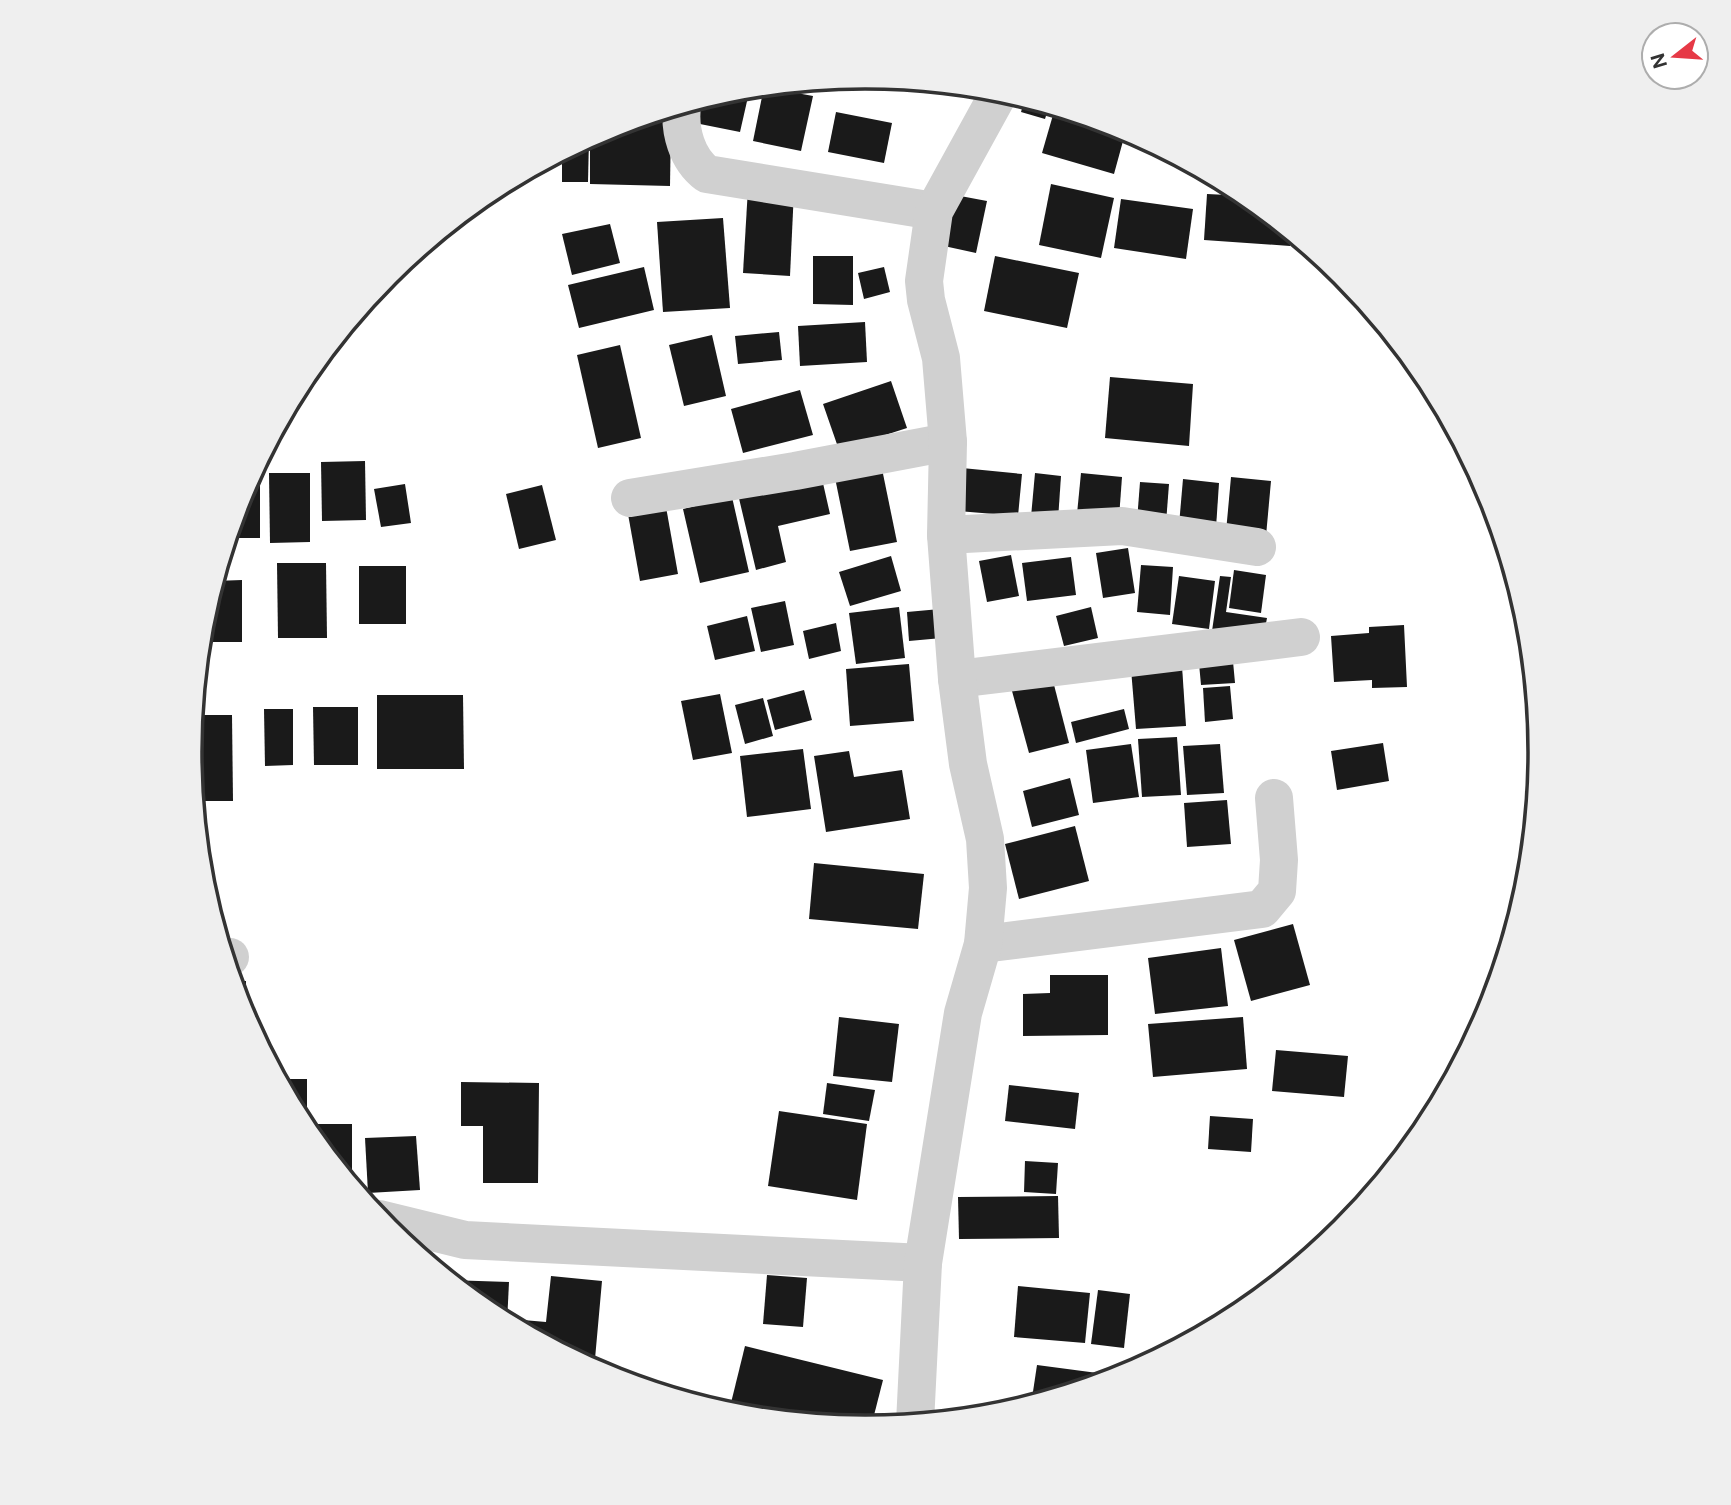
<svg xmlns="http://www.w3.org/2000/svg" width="1731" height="1505" font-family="'Public Sans',sans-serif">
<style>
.building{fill:#1a1a1a}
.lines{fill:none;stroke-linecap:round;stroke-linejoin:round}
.minor{stroke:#d0d0d0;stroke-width:38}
.rim{fill:none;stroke:#333;stroke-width:3.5}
</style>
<rect width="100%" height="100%" fill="#fff"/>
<g class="building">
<path d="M764 87 813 96 801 151 753 141Z"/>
<path d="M750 88 740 132 685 121 688 104 734 90Z"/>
<path d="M1025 98 1049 106 1045 119 1021 112Z"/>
<path d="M1055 108 1126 130 1114 174 1042 153Z"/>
<path d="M836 112 892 123 884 163 828 152Z"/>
<path d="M634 120 671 121 670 186 590 184V137L607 128Z"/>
<path d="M589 138 588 182H562V153Z"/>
<path d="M1051 184 1114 198 1101 258 1039 245Z"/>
<path d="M748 188 794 190 790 276 743 273Z"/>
<path d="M1207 194 1247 196 1291 232 1290 246 1204 240Z"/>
<path d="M955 195 987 201 976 253 944 246Z"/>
<path d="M1121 199 1193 209 1186 259 1114 248Z"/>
<path d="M723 218 730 308 663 312 657 222Z"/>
<path d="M610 224 620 263 572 275 562 234Z"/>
<path d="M813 256H853V305L813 304Z"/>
<path d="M995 256 1079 273 1067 328 984 311Z"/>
<path d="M644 267 654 310 579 328 568 285Z"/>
<path d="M884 267 890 292 864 299 858 273Z"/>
<path d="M865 322 867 362 800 366 798 326Z"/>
<path d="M779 332 782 360 738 364 735 336Z"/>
<path d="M712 335 726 396 684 406 669 345Z"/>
<path d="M620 345 641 438 598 448 577 355Z"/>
<path d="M1110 377 1193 384 1189 446 1105 438Z"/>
<path d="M891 381 907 428 839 450 823 404Z"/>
<path d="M800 390 813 435 743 453 731 409Z"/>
<path d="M365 461 366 520 322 521 321 462Z"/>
<path d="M881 464 897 542 850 551 834 473Z"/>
<path d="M962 468 1022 474 1018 516 958 511Z"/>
<path d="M820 470 830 514 778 526 786 562 756 570 737 490Z"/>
<path d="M269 473H310V542L270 543Z"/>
<path d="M1035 473 1061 476 1058 520 1031 517Z"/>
<path d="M1081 473 1122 477 1119 518 1077 514Z"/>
<path d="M1231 477 1271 481 1266 536 1226 532Z"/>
<path d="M250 478H260V538H228L242 494Z"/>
<path d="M1183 479 1219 483 1216 528 1179 525Z"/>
<path d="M1140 482 1169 484 1166 523 1137 521Z"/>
<path d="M405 484 411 523 381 527 374 489Z"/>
<path d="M542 485 556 540 519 549 506 494Z"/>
<path d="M732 497 749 572 700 583 683 509Z"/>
<path d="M666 507 678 574 640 581 628 514Z"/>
<path d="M1128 548 1135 593 1103 598 1096 553Z"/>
<path d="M1011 555 1019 596 987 602 979 561Z"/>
<path d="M891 556 901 591 850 606 839 572Z"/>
<path d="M1071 557 1076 595 1027 601 1022 563Z"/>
<path d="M277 563H326L327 638H278Z"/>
<path d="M1141 565 1173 567 1170 615 1137 612Z"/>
<rect x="359" y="566" width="47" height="58"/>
<path d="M1234 570 1266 575 1261 613 1229 608Z"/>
<path d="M1179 576 1215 581 1209 629 1172 624Z"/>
<path d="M1220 576 1231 577 1226 612 1267 618 1263 639 1212 631Z"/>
<path d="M242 580V642H201L203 620 215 581Z"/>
<path d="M785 601 794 645 761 652 751 608Z"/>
<path d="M899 607 905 658 856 664 849 613Z"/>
<path d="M1091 607 1098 638 1064 646 1056 616Z"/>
<path d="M940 609 942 638 909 641 907 612Z"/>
<path d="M747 616 755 651 715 660 707 626Z"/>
<path d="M836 623 841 651 809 659 803 631Z"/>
<path d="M1404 625 1407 687 1372 688V680L1334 682 1331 636 1369 633V627Z"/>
<path d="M1232 651 1235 683 1201 685 1198 653Z"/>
<path d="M909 664 914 721 850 726 846 669Z"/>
<path d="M1182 666 1186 726 1136 729 1131 669Z"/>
<path d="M1053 681 1069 743 1029 753 1012 691Z"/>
<path d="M1230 686 1233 719 1205 722 1203 688Z"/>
<path d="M804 690 812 720 775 730 767 700Z"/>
<path d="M720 694 732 753 693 760 681 701Z"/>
<path d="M377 695H463L464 769H377Z"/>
<path d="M763 698 773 736 745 744 735 705Z"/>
<path d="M313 707H358V765H314Z"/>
<path d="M264 709H293V765L265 766Z"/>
<path d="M1124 709 1129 729 1076 743 1071 722Z"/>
<path d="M201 715H232L233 801H202Z"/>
<path d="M1177 737 1181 795 1142 797 1138 739Z"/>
<path d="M1383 743 1389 781 1337 790 1331 751Z"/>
<path d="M1131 744 1139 797 1093 803 1086 750Z"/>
<path d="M1220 744 1224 793 1187 795 1183 746Z"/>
<path d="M803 749 811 809 747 817 740 756Z"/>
<path d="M849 751 854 777 902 770 910 819 826 832 814 756Z"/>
<path d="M1070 778 1079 815 1032 827 1023 791Z"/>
<path d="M1227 800 1231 844 1187 847 1184 803Z"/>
<path d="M1075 826 1089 881 1019 899 1005 844Z"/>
<path d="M814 863 924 874 918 929 809 919Z"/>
<path d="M1293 924 1310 985 1251 1001 1234 940Z"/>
<path d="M1221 948 1228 1006 1155 1014 1148 958Z"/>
<path d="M1050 975H1108V1035L1023 1036V994L1050 993Z"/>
<path d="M232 981H246V1019L241 1011Z"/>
<path d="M839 1017 899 1024 892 1082 833 1076Z"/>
<path d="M1243 1017 1247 1069 1153 1077 1148 1024Z"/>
<path d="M1276 1050 1348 1056 1344 1097 1272 1091Z"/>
<path d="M278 1079H307V1131L304 1127Z"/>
<path d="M461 1082 539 1083 538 1183H483V1126H461Z"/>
<path d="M827 1083 875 1090 869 1121 823 1114Z"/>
<path d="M1009 1085 1079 1093 1075 1129 1005 1121Z"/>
<path d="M779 1111 867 1124 857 1200 768 1186Z"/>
<path d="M1210 1116 1253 1119 1251 1152 1208 1149Z"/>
<path d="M314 1124H352V1179H346L314 1141Z"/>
<path d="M416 1136 420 1190 368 1193 365 1138Z"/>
<path d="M1025 1161 1058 1163 1056 1194 1024 1192Z"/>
<path d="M1058 1196 1059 1238 959 1239 958 1197Z"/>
<path d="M767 1275 807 1278 803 1327 763 1324Z"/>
<path d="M551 1276 602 1281 594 1370 522 1331 523 1320 546 1322Z"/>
<path d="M448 1280 509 1282 507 1323 490 1314Z"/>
<path d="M1018 1286 1090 1293 1085 1343 1014 1337Z"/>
<path d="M1098 1290 1130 1294 1124 1348 1091 1344Z"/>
<path d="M745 1346 883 1380 871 1427 782 1420 730 1407Z"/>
<path d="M1037 1365 1105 1374 1104 1383 1031 1405Z"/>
<path d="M1107 1373 1128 1374 1106 1382Z"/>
</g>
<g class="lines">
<g class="minor">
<path d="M682 106C679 131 687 159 707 174L934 211"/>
<path d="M630 498 795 471 948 442"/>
<path d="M946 535 1122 526 1257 547"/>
<path d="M957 679 1301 637"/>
<path d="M983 944 1262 909 1277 891 1279 860 1274 798"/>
<path d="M225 957H230"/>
<path d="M379 1219 465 1240 923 1263"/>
<path d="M915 1423 923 1263 963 1013 983 944 988 888 985 839 968 764 957 679 946 535 948 442 941 358 926 300 924 281 934 211 1000 91"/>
</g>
</g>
<path d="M0 0H1731V1505H0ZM202 752a663 663 0 1 1 1326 0a663 663 0 1 1-1326 0Z" fill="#efefef" fill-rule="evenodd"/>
<path class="rim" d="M202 752a663 663 0 1 1 1326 0a663 663 0 1 1-1326 0Z"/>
<g transform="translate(1675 56) rotate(253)"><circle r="33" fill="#ffffff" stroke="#adadad" stroke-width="2"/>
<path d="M0-5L12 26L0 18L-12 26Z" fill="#e63946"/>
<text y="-10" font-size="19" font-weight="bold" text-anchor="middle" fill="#333333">N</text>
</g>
</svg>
